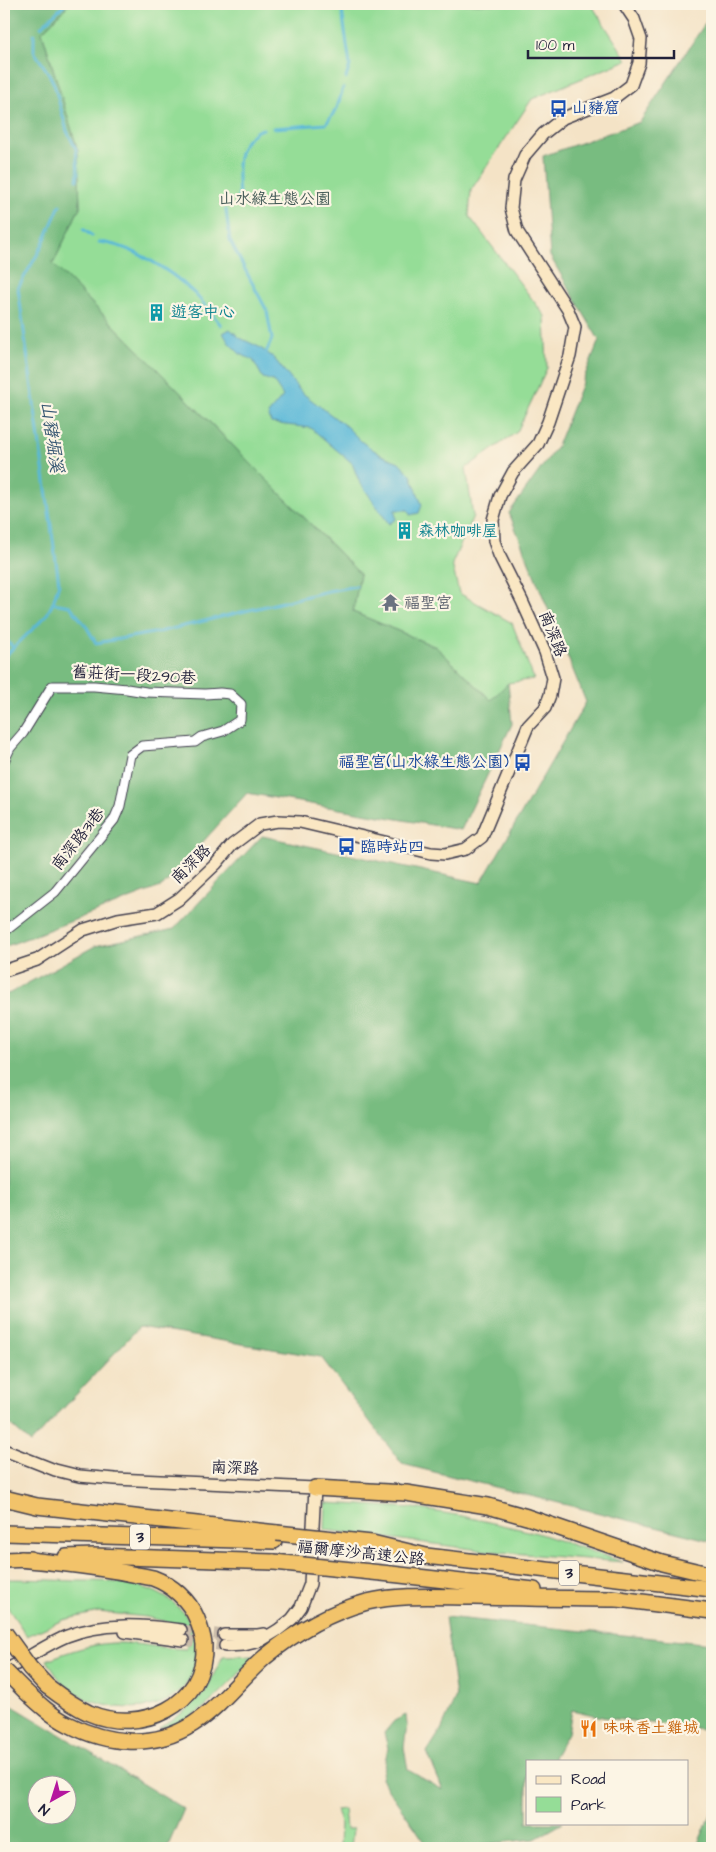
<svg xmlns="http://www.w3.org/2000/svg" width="716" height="1852" font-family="'Architects Daughter','LXGW WenKai TC',sans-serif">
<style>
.green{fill:#95dd97;stroke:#5c8069}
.forest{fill:#78bc80;stroke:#4d6f5e;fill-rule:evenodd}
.water{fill:#59b8d8;stroke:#3e6d8a}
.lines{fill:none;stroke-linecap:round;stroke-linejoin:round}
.stream{stroke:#59b8d8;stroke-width:3}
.secondary-tunnel{stroke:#cabcaa;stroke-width:11;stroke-dasharray:11 5.5;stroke-linecap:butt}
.street-casing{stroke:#423f50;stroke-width:11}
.secondary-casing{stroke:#423f50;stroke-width:14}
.highway-casing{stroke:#423f50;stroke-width:18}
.street{stroke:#fff;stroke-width:9}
.secondary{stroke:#fae7c3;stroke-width:11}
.highway{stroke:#f2c36a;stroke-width:15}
.highway-bridge-casing{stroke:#423f50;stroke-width:18;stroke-linecap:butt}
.highway-bridge{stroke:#f2c36a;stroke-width:15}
.labels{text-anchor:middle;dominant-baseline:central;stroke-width:4.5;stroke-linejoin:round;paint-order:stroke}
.shield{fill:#fcf5e5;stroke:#63616e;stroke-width:1}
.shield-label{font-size:15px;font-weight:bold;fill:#22223b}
.transit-label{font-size:16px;fill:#164399;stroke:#fcf5e5;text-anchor:start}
.park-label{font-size:16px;fill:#445a57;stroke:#fcf5e5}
.culture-label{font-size:16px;fill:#0d838f;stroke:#fcf5e5;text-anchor:start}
.worship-label{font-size:16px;fill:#5b616d;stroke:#fcf5e5;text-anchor:start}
.street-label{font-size:16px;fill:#22223b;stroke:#fcf5e5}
.food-label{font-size:16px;fill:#c56008;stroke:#fcf5e5;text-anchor:start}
.water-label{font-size:18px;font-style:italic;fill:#355672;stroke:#fcf5e5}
</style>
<rect width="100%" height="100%" fill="#fcf5e5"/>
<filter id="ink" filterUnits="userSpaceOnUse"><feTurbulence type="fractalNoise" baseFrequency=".02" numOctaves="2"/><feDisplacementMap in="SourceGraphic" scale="10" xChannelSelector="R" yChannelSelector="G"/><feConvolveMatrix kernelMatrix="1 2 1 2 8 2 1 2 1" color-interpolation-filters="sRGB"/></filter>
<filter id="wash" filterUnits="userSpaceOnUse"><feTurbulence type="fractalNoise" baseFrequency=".0096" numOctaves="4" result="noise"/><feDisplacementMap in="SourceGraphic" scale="20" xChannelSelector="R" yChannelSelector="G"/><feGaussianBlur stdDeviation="1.12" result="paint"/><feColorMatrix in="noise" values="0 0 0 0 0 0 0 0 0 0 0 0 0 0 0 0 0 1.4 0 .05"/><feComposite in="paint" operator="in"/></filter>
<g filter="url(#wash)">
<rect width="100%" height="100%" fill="#f4e3c6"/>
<g class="green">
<path d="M69 4H591L627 60 532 99 471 190 469 216 545 316 547 368 517 432 466 468 473 516 452 564 459 593 512 623 534 679 508 683 491 700 436 647 353 612 360 574 53 264 80 207 78 151 42 32Z"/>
<path d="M326 1503 413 1508 462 1516 537 1533 623 1562 488 1551 325 1530Z"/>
<path d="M4 1579C28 1579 52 1580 76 1581 100 1581 126 1581 148 1589 177 1600 199 1621 196 1654 195 1667 192 1678 183 1688 162 1715 106 1711 80 1696 64 1688 55 1674 47 1660 70 1651 96 1642 122 1643 144 1644 165 1649 187 1649L185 1628 168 1622 146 1617 99 1612 63 1620 27 1636 4 1602Z"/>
<path d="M257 1655C236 1676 203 1715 176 1725 171 1727 165 1727 160 1728L186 1710 205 1692 223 1656Z"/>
<path d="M344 1809 346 1829H353L351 1848H339L340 1823 336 1810Z"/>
</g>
<g class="forest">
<path d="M4 4H69L42 32 78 151 80 207 53 264 360 574 353 612 436 647 491 700 508 683 512 724 461 830 247 793 163 886 4 947Z"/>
<path d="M712 13V1541L402 1464 321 1357 139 1327 31 1443 4 1419V995L10 993 95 946 174 929 262 836 481 883 586 702 509 513 557 446 599 340 550 256 543 156 640 122Z"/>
<path d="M445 1617 712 1644V1730L607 1718 572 1710 568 1733 554 1757 556 1761H527V1823H563L535 1839 486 1844 477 1848H429L381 1779 388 1748 384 1733 394 1721 406 1715 407 1725 404 1747 408 1770 443 1790 427 1752 441 1730 456 1697Z"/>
<path d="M6 1702 184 1809 167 1848H4V1703ZM68 1784V1814H38V1784Z"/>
<path d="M712 1812V1848H696Z"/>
</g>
<path class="water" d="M230 329 240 338 259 347 273 357 301 392 347 427 362 442 381 455 399 462 411 475 422 505 419 513 410 515 408 510H395L396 519 389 524 359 481 352 463 311 428 271 423 268 414 283 396 273 381 263 378 253 360 240 354 229 343 223 333Z"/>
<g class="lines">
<g class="stream">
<path d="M341 4 350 65 346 78"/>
<path d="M41 27 65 4"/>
<path d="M34 34V51L49 74 54 84 67 131 76 149 78 173 77 180"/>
<path d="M273 128 326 124 337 108 343 88"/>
<path d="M237 198 239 196C238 177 234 150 250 137 254 133 257 130 263 129"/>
<path d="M226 210 230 241 267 311 272 339 265 355"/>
<path d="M83 229 92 236"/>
<path d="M99 242C131 245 170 270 193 292 203 302 212 314 221 325"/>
<path d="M53 603 70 606 86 626 96 643 159 632 328 591 356 586"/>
<path d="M4 638 13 647"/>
<path d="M4 657 46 616 53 603 59 583 18 288 41 248 60 205"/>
</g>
</g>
</g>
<g filter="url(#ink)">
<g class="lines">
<g class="secondary-tunnel">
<path d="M181 1630 224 1635"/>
<path d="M183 1640 225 1646"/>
</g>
<defs>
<path id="street" d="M4 761 10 748 23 733 52 686H94L127 689 146 692 205 694 220 693 230 694 241 704 240 720 223 731 202 737 195 742 142 746 130 755 120 806 114 820 55 892 4 932"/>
<g id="secondary">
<path d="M4 971 37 960 83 930 118 919 157 913 179 899 216 864 232 845 260 824 278 821 300 822 431 853 445 854 466 849 482 837 528 726 545 708 550 695 553 678 545 652 522 601 499 555 494 541 493 520 500 496 513 472 538 444 548 422 570 356 575 327 568 310 517 231 511 208 514 180 525 155 543 134 563 118 614 98 631 85 639 63 641 39 634 19 624 4"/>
<path d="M4 1450 55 1470 79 1476 115 1479 315 1488 310 1584 301 1607 292 1619 278 1630 260 1641 244 1645 225 1646"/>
<path d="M125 1632 183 1640"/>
<path d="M224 1635H258L264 1634"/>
<path d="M4 1671C25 1660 45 1645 67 1636 103 1622 144 1625 181 1630"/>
</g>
<g id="highway">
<path d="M315 1488 406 1493 488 1506 527 1517 662 1563 712 1575"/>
<path d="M4 1498 37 1506 277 1533"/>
<path d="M4 1533 274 1541"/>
<path d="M426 1556 712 1589"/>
<path d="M66 1557 94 1556 274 1562"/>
<path d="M21 1559C57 1563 92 1566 127 1573 136 1575 145 1576 153 1578 172 1585 189 1600 197 1619 200 1627 203 1636 204 1644 207 1706 140 1735 89 1713 74 1706 60 1696 47 1686"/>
<path d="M4 1560 30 1559"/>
<path d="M391 1574 534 1590"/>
<path d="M611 1598 712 1611"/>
<path d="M26 1692C39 1704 52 1716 68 1724 108 1745 154 1749 193 1724 221 1706 241 1678 265 1657 295 1632 330 1612 367 1602 401 1594 439 1597 473 1597 522 1598 571 1599 620 1599"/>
</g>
</defs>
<use href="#street" class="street-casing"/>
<use href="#secondary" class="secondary-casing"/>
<use href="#highway" class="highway-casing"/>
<use href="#street" class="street"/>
<use href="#secondary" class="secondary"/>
<use href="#highway" class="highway"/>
<defs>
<g id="highway-bridge">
<path d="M277 1533 372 1543 426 1556"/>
<path d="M274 1562 391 1574"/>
<path d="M4 1632 30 1668 47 1686"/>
<path d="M4 1670 26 1692"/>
</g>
</defs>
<use href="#highway-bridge" class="highway-bridge-casing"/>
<use href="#highway-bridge" class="highway-bridge"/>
</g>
</g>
<defs>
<symbol id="bus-bare" viewBox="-9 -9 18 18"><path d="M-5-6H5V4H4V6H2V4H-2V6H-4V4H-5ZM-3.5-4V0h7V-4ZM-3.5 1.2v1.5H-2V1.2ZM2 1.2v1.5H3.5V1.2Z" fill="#1a4fb4" stroke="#fcf5e5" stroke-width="2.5" paint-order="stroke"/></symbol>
<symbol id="building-bare" viewBox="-9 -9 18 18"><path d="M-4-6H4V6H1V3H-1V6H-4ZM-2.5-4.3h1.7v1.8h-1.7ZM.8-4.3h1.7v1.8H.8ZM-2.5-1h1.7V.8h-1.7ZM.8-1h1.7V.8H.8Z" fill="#0f9aa8" stroke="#fcf5e5" stroke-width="2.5" paint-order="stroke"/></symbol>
<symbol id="temple-bare" viewBox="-9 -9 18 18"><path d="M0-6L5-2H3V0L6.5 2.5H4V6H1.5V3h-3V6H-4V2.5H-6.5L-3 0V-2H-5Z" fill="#6b7280" stroke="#fcf5e5" stroke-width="2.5" paint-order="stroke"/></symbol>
<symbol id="restaurant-bare" viewBox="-9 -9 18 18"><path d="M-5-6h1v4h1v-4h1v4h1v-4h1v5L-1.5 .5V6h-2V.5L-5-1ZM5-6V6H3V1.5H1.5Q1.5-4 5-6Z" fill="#e8710a" stroke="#fcf5e5" stroke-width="2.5" paint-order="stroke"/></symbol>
</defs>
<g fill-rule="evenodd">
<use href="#bus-bare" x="546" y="96" width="25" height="25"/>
<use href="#building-bare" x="144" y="300" width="25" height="25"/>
<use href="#building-bare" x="392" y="518" width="25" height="25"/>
<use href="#temple-bare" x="378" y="590" width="25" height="25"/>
<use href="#bus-bare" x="510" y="750" width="25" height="25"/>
<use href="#bus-bare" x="334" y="834" width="25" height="25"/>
<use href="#restaurant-bare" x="576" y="1716" width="25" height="25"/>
</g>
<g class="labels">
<g class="shield">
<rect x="130" y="1524.5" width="20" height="25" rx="4"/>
<rect x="559" y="1560.5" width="20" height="25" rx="4"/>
</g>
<g class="shield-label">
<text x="140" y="1537">3</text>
<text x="569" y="1573">3</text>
</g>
<g class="transit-label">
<text x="572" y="108">山豬窟</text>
<text x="509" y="762" text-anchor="end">福聖宮(山水綠生態公園)</text>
<text x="360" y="847">臨時站四</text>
</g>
<g class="park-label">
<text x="275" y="199">山水綠生態公園</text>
</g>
<g class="culture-label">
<text x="171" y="312">遊客中心</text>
<text x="418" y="531">森林咖啡屋</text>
</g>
<g class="worship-label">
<text x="404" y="603">福聖宮</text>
</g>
<g class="street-label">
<text transform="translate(553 634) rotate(68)">南深路</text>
<text transform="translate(134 675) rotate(3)">舊莊街一段290巷</text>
<text transform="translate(78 839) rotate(-52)">南深路31巷</text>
<text transform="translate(191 864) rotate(-45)">南深路</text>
<text transform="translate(235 1468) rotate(2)">南深路</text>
<text transform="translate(361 1553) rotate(6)">福爾摩沙高速公路</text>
</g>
<g class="food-label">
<text x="603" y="1728">味味香土雞城</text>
</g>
<g class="water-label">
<text transform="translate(52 437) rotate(82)">山豬堀溪</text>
</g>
</g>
<rect width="716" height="1852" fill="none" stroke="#fcf5e5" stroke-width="20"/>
<rect x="526" y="1760" width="162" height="65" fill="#fcf5e5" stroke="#a5a1a1"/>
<rect x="536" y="1776" width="25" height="8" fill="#fae7c3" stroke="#a5a1a1"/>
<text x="571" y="1784" font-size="15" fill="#22223b">Road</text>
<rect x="536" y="1797" width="25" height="15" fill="#95dd97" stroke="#a5a1a1"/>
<text x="571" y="1810" font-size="15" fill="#22223b">Park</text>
<g transform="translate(52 1800) rotate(219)"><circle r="24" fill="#fcf5e5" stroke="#a5a1a1"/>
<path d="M0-4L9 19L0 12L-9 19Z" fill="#b5179e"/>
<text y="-8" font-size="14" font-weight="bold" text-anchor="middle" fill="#22223b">N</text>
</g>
<path d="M528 50v8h146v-8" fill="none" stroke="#22223b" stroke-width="2.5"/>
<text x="536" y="50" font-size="15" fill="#22223b" stroke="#fcf5e5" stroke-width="4" paint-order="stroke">100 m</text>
</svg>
